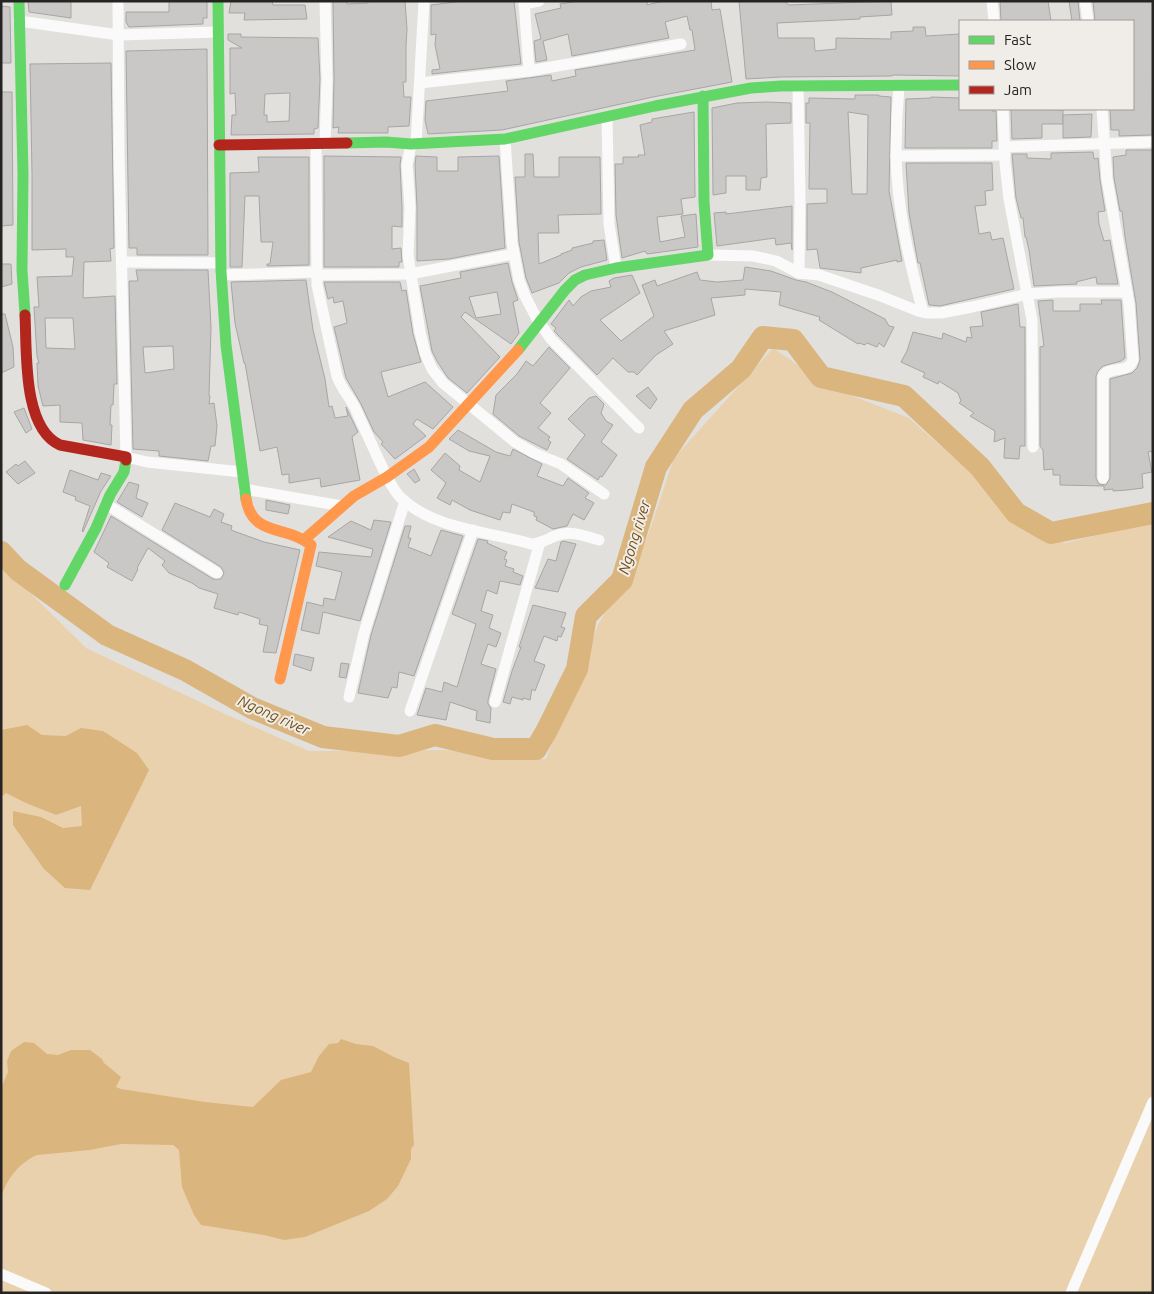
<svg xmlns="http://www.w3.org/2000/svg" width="1154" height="1294" font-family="Ubuntu,sans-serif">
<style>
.green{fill:#ead1ae}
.water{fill:#dab57e}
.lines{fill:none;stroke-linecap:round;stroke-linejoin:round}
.river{stroke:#dab57e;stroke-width:22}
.building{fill:#c9c8c6;stroke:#a7a6a4;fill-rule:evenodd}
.street{stroke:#fbfafa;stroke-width:11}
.fast{stroke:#63d668;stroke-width:11}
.slow{stroke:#ff974d;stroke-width:11}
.jam{stroke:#b3261e;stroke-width:11}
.labels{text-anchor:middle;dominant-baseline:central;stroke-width:4;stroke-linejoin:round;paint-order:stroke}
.water-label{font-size:15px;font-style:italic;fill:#735016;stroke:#f0ede9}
</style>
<rect width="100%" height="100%" fill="#e2e0dd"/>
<path class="green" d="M773 348 830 387 909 418 971 473 1030 534 1065 543 1153 522V1293H1V564L86 648 223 713 309 751 446 750 546 759 598 625 647 538 674 458Z"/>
<g class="water">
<path d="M27 725 42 735 66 736 81 728 103 731 137 753 149 770 90 890 65 888 44 869 13 825V811L41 817 63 828 82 826 81 806 56 815 26 803 6 793 1 797V730Z"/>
<path d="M341 1039 356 1044 373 1046 394 1057 409 1063 414 1145 411 1149V1159L398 1186 387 1199 369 1211 305 1237 284 1240 264 1235 201 1225 194 1215 182 1187 179 1150 173 1145 121 1144 90 1150 37 1155C19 1163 6 1179 1 1198V1088L8 1072 7 1061 11 1051 24 1042 34 1043 47 1054 58 1055 71 1050H90L102 1059 104 1063 121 1077 116 1087 121 1089 205 1102 253 1107 281 1080 311 1072 319 1056 329 1044 338 1043Z"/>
</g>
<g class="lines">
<path class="river" d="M1 552 18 570 107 635 185 670 252 708 323 737 399 746 435 735 493 749H536L547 730 577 669 586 616 622 580 656 467 693 410 741 369 763 337 793 340 821 377 904 396 980 467 1016 513 1051 533 1153 513"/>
</g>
<g class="building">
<path d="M28 1H71V18L29 12Z"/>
<path d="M169 1H207V18H203V24L129 27 126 22V12H169Z"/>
<path d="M231 1H272L273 5H305L307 19 244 20 245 13H229Z"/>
<path d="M333 1H347V4L368 3V1H405L407 29 406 46V82H403L404 97H411L409 126 388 127V133H338L339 127 333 128 334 79Z"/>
<path d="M463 1H514L521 64 432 74V70L440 69 435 45 436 34 431 35V5Z"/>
<path d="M578 1H647V5L663 1H711L712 10 720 9 732 82 653 97 502 130 428 134 425 120 426 101 508 91 506 81 551 75 552 81 576 76 575 70 695 50 692 30H690L687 16 665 22 669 38 572 56 568 34 543 41 547 60 536 62 534 41 541 39 535 14 561 8 560 4Z"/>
<path d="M739 1H784L789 5 891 1 892 15 860 17V19L777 23 778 38H814L815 51 836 49V38L891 39V32L913 31V27H925L926 36 960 34V76L894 75 891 76 781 77 746 79Z"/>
<path d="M1000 1H1048L1051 21H1001Z"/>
<path d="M1069 1H1078L1080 21H1072Z"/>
<path d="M1093 1H1153L1152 135 1119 136V130H1111L1110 109H1133V21H1095Z"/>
<path d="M1 6 10 7 11 63H1Z"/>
<path d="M228 34H241V37L318 38 320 79 318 128 314 129V134L231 135 232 115H236L235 93 230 94V48H242L228 40ZM290 93 289 121 267 122V115H264L265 94Z"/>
<path d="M207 49 208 255H137V248H129L126 51Z"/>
<path d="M111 63 114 248 110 249 111 261 84 262 83 298 115 296 117 384H114L113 405H111L110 425H112L111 445 83 440 82 423 60 422V405L43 406 38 386 37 363H39L37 356 34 307H39L37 277 72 276 74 257H66V249L32 250V174L30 64ZM45 318H73L75 349 46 348Z"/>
<path d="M1 92H12L13 225 1 226Z"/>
<path d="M855 95H879V96L891 97 889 191 902 261 897 262V260L861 268V273L820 268 817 249 807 250V204L827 203V189H809L810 123H806V103H809V98L855 99ZM848 112 868 115 867 194H852Z"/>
<path d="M931 97 960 98V109H992V111H996L997 141H992V148H905L906 99 931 98Z"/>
<path d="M766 102 791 103V123L766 124 767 177 761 178 760 190H746V176H726V193L713 195 712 108 737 103Z"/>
<path d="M1011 109 1063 110V124H1042V138L1012 139Z"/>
<path d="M694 112 695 197 681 199 683 214 657 217 660 242 685 237 681 216 696 214 698 247 647 254 645 251 622 258 616 215 615 164H623V157H639L638 155H645L640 125 652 122V119Z"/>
<path d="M1092 114 1091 137 1063 138V115Z"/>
<path d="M1126 150H1152L1153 152V451L1148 452 1152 472 1142 474 1143 488 1127 490 1113 491V489L1104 490V486L1060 485V475H1053V469L1044 470 1043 450 1040 446V347L1044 346 1038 301 1053 300V311H1080V304H1102L1101 300H1121L1125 358 1121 361 1103 366 1098 371 1096 376V478L1099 484 1106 485 1110 478V379L1132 373 1137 368 1140 360 1136 303 1125 237 1122 211H1120L1114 178 1113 157 1126 155Z"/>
<path d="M1093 152 1094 159 1098 158 1100 180 1105 211 1098 212 1099 224 1104 241 1110 240 1118 284H1097L1096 277 1076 282 1077 284 1034 286 1029 250 1026 237H1025L1023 218H1021L1016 198 1012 154H1027V158L1051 159V153Z"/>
<path d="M525 154H533L534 177H559V157H600L601 214 558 215 559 233H538L539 264 561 255V254L572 250V248L593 243V241L604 240 607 260 581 267 569 273 559 283 532 293 526 278 519 242 515 177H525Z"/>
<path d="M324 156 401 157 400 165 402 207V227L392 226V249L401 248 402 262H399V267H324Z"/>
<path d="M416 156 437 157V171H458V157L499 156 505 248 449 259 417 261V207L415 165Z"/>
<path d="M258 157H309V265L267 266V264H270L273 242H261L259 196H245L242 267H230V173L259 172Z"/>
<path d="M906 163H992L993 190 985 191 986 205 975 206 979 234 990 232 992 240 1003 238 1014 289 940 306 929 305 920 263H918L916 252 909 213Z"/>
<path d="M792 206V250L791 243 776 245 775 238 717 246 714 213 726 212V214Z"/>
<path d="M508 263 512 282 518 300 513 302 519 333 511 344 465 312 461 317 500 357 467 393 448 378 437 361 432 351 420 286 461 278 460 272ZM497 292 501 314 476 318 469 297Z"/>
<path d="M1 264H11L12 284 1 287Z"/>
<path d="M745 267 771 271 796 280 806 282 832 292 885 319 889 326 894 327 884 347 879 343 877 347 867 343 865 345 859 343 858 344 819 320 820 317 779 305 781 292 745 289V295L711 298 715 315 664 331 673 344 656 355 637 375 634 372H628L613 358 597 375 557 334 554 331 556 328 551 324 569 300 573 306 581 297 591 291 611 287 609 281 614 278 632 275 640 293 600 320 621 341 654 316 642 285 655 280 657 286 697 272 700 280 717 282 743 280Z"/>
<path d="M136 270H208L211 327 209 396H210L209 404 214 403 217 426 215 446H211L208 461 159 456V451L133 449 129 281H138ZM173 346 174 369 145 373 143 347Z"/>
<path d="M306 280 313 330 325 379 329 407 332 406 335 418 348 416 346 407 358 432 352 437 360 480 321 487 320 478 289 483V474L282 475 277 447 260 451 245 363H244L235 323 231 282Z"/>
<path d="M324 282H400L402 291 406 290 413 334 421 362 381 372 388 397 425 382 453 407 433 429 417 419 413 424 426 436 395 459 381 444 383 442 374 432 361 404 346 378 334 327 347 323 343 301 334 303 333 297 328 299Z"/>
<path d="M1018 304 1020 327H1025V446H1020L1019 459 1004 458 1005 438 994 442 995 431 970 416 974 413 959 403 961 401 958 393 939 381 938 384 923 377 925 373 901 362 907 351 913 332 942 339 943 333 966 342 967 337 972 338 970 327 983 326 981 312Z"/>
<path d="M1 314H5L13 347 14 367 1 373Z"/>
<path d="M549 347 570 368 540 403 551 413 538 428 550 437 548 440 551 442 547 450 519 436 493 414 496 395 517 374 526 361 533 366Z"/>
<path d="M648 387 657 399 650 409 636 396Z"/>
<path d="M596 396 604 404 601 413 606 421 613 425 601 442 617 455 602 477 600 476 598 480 567 459 585 435 568 419 589 398Z"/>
<path d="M24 408 32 429 26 433 14 412Z"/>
<path d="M458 430 496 452 510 456 513 449 542 464 537 476 563 486 568 478 589 493 585 498 594 503 584 520 573 514 567 526 553 529 536 520 537 517 534 516V512L512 504 510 513 503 512 500 520 470 510 452 500 450 505 437 498 446 483 431 470 445 453 460 466 459 470 480 482 490 456 469 451 449 439Z"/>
<path d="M25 461 35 473 18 484 6 472 16 464 18 466Z"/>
<path d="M414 469 420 480 415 483 407 474Z"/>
<path d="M70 470 98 480 101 473 111 476 101 491 83 532 82 531 90 506 75 500 76 497 63 492Z"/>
<path d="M129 482 139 485 136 498 148 503 142 517 117 502Z"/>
<path d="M266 500 290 505 288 514 266 510Z"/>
<path d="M175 503 210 517 214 509 224 514 221 522 232 526 231 530 264 542 300 550 276 653 263 652 268 626 259 624 260 619 239 612 238 615 214 608 218 594 199 588 192 583 169 573 162 565 165 561 148 548 137 568 138 569 132 581 107 567 109 563 94 552 111 516 213 579H221L224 573 221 567 162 530Z"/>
<path d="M374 520 391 522 360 621 323 612 319 634 301 630 307 602 323 606 324 598 335 600 342 572 316 566 319 552 371 557 373 549 328 537 351 521 371 530Z"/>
<path d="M405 526H411L408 538H411L408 547 431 556 441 530 463 536 414 676 399 672 397 688 392 687 388 698 358 693 371 635Z"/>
<path d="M478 539 488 541 487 543 507 552 504 559 507 560 505 566 514 569 513 572 523 576 520 585 500 581 497 594 487 590 481 611 493 615 489 628 501 633 496 647 488 644 481 664 496 669 488 700V704L491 708 490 723 476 720 477 711 450 702 446 720 417 715 426 688 442 692 444 682 457 687 476 624 452 614Z"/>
<path d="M563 541 576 544 558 592 535 588 548 559 556 561 561 542Z"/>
<path d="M533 605 566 613 561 627 565 628 561 637 558 636 557 641 544 636 534 661 545 665 535 691 532 689 530 700 523 698V700L512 697 510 704 503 702 512 671 521 647H519Z"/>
<path d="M295 654 314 658 311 671 293 665Z"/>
<path d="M341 663 349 664 346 678 339 677Z"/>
</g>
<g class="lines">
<g class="street">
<path d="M118 1 119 155 126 457 147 462 242 472"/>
<path d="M325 1 327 79 325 144"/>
<path d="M524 1 529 71"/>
<path d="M992 1 994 21"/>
<path d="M1085 1 1088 21"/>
<path d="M524 4 539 1"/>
<path d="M19 21 119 35 218 32"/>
<path d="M420 83 529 71 681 44"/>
<path d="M798 86 800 200 799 273"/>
<path d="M899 86C897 109 896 132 896 155 897 208 909 261 923 312"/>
<path d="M1003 109 1005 163 1009 199 1032 320 1033 447"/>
<path d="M1102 109 1107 179 1129 304 1133 360C1128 375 1110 365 1103 376V478"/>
<path d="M607 117 609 224 616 268"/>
<path d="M505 139 512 243 519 280 525 296 537 319 551 339 639 428"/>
<path d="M316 144 317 285 337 376C342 391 352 399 357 412 363 426 370 440 376 454 383 468 389 485 400 497 434 530 488 531 531 544 542 544 551 536 562 534 574 531 587 537 599 540"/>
<path d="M411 144 407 165 410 207 408 255 420 332 425 353 432 369 443 383 515 442 534 453 561 464 604 494"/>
<path d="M416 144 424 1"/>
<path d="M1004 147 1153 142"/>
<path d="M896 156 1005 155"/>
<path d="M708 255 753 256 776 261 799 273 819 275 878 295 918 311 927 313H941L972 307 1028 294 1058 292H1127"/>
<path d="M122 262 220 263"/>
<path d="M221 275 316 272"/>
<path d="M316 275 410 274 514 254"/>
<path d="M244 489 342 506"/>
<path d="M106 504 217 573"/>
<path d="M349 697 364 633 405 501"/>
<path d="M495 702 540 542"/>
<path d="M410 711 473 530"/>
<path d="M1 1274 46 1293"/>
<path d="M1071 1293 1153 1102"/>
</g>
<g class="fast">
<path d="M19 1 23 174 22 270 25 315"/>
<path d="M218 1 221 271 226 345 246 499"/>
<path d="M347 143 386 142 411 144 505 139 655 106 751 88 781 86 960 85"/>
<path d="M518 350 565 290 575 280 585 275 616 268 708 255 704 202 703 96"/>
<path d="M65 585 96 528 110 495 124 472 126 460"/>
</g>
<g class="slow">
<path d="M246 499C252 537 287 525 311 545L280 679"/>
<path d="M305 539 354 496 387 477 429 447 518 350"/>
</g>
<g class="jam">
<path d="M219 145 347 143"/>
<path d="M25 315C27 350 22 428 60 445L126 457V460"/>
</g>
</g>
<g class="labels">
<g class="water-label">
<text transform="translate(634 537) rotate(-73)">Ngong river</text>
<text transform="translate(274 715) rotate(24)">Ngong river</text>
</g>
</g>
<rect width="1154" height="1294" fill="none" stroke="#252422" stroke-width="5"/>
<rect x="959" y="20" width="175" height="90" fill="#f0ede9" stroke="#9f9d99"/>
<rect x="969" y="36" width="25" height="8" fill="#63d668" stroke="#9f9d99"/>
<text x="1004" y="45" font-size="15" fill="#252422">Fast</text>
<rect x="969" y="61" width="25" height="8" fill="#ff974d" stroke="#9f9d99"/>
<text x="1004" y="70" font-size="15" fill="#252422">Slow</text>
<rect x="969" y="86" width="25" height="8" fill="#b3261e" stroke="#9f9d99"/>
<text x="1004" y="95" font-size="15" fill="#252422">Jam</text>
</svg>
